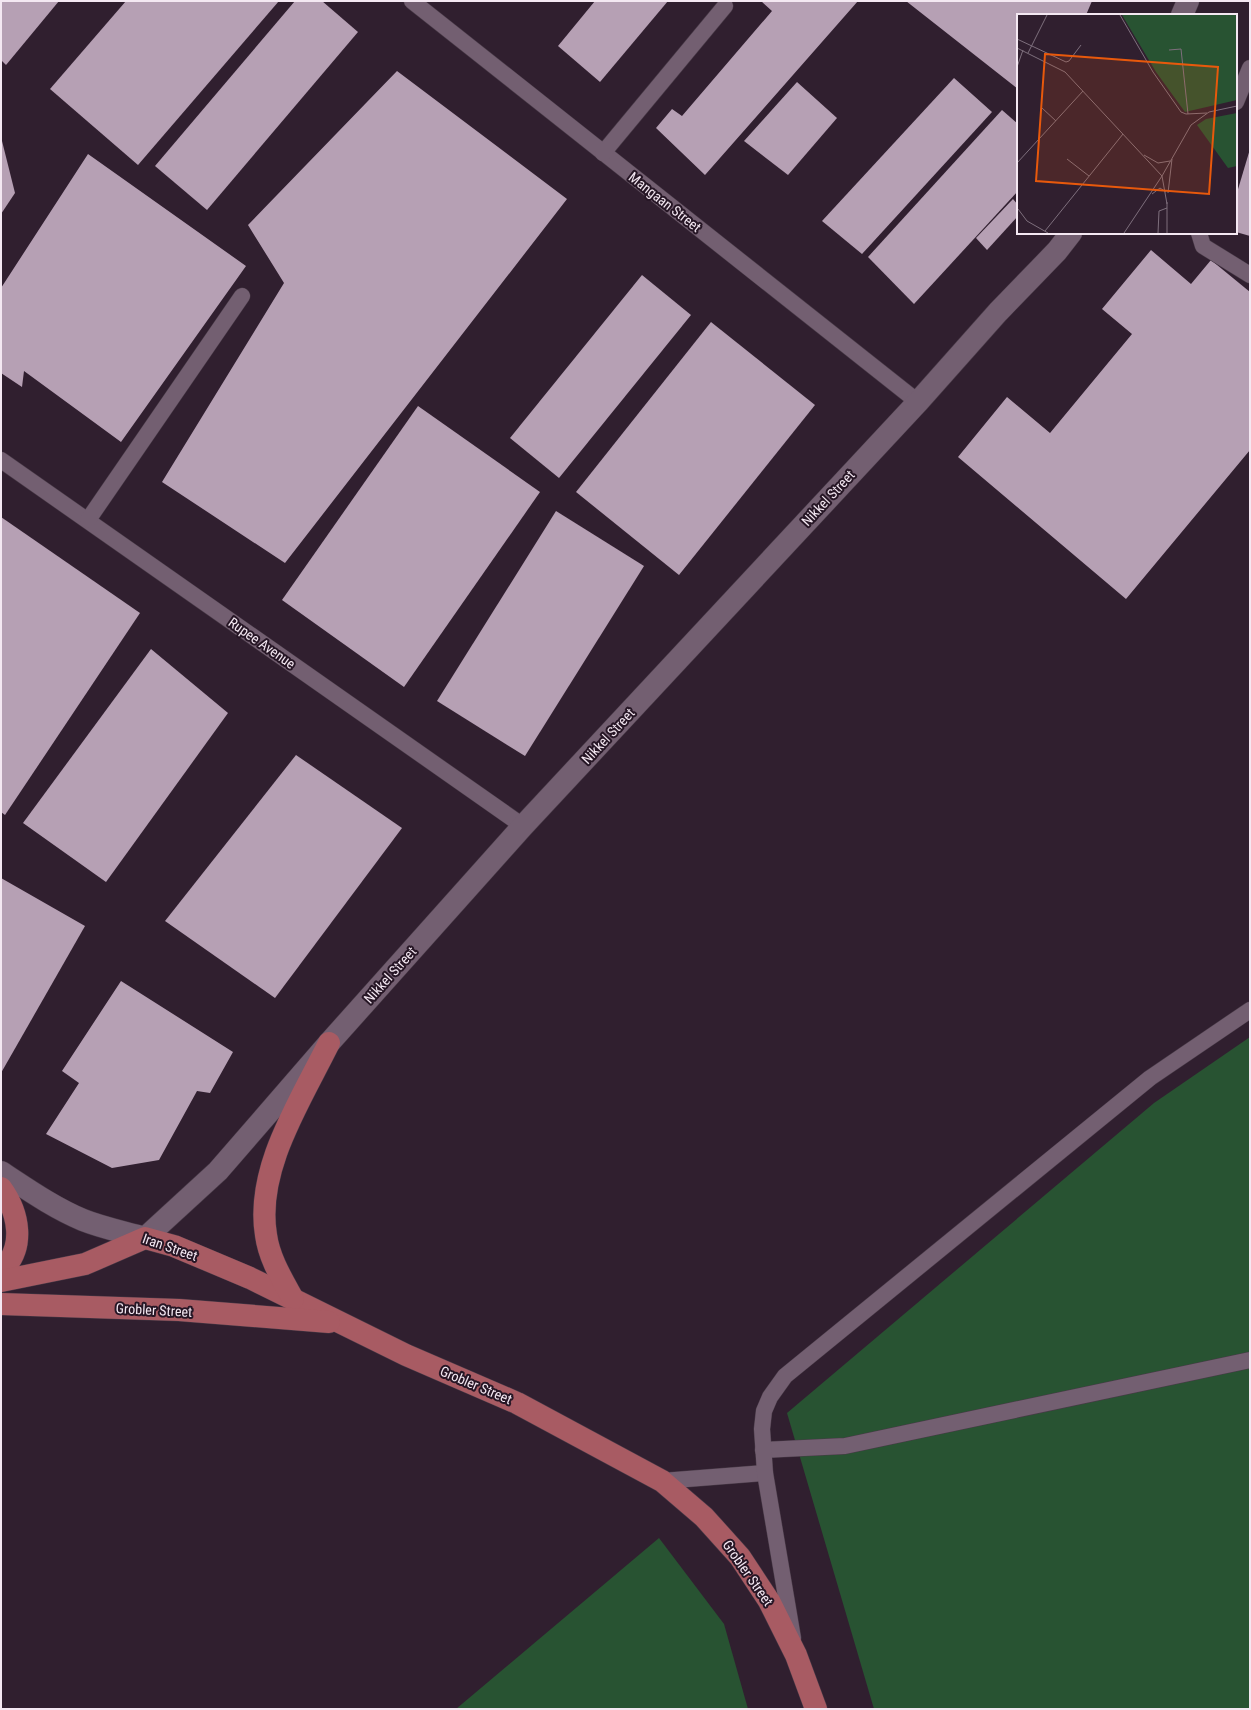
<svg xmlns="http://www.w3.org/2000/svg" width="1251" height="1710" font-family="'Roboto Condensed',sans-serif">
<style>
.green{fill:#285332}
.building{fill:#b6a0b4}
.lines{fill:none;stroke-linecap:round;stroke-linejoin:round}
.lane-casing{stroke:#483a47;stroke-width:17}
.street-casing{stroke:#483a47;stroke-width:23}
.primary-casing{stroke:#483a47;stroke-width:23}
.lane{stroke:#735f71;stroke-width:16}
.street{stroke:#735f71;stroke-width:22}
.primary{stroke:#a85b63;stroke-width:22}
.labels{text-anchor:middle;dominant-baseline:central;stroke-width:4;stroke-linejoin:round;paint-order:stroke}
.street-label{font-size:14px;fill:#f4e8f2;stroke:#261625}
.inset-road{fill:none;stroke:#7e6f7d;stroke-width:1}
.view{fill:#e8590c;fill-opacity:0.15;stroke:#e8590c;stroke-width:2}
.inset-edge{fill:none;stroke:#f4e8f2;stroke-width:2}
</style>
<rect width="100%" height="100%" fill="#301f2f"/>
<g class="green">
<path d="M1250 1037V1709H874L787 1413 1154 1103Z"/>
<path d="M659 1538 724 1624 748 1709H456Z"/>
</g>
<g class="building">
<path d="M1 1H59L6 65 1 60Z"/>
<path d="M126 1H279L138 165 50 89Z"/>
<path d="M295 1H322L358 32 207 210 155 166Z"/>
<path d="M595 1H668L600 82 558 46Z"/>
<path d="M761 1H858L705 175 656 128 672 109 682 116 772 11Z"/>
<path d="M906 1H1092L1086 15H1018V89Z"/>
<path d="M397 71 567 199 285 563 162 482 284 283 248 225Z"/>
<path d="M954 78 992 112 862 254 822 221Z"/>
<path d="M797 82 837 118 788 175 744 141Z"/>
<path d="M1002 110 1018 124V191L914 304 868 257Z"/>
<path d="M1 137 15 193 1 214Z"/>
<path d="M1250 149V236L1236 232V196Z"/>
<path d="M88 154 246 266 121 442 24 371 22 387 1 373V288Z"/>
<path d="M1013 199 1018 205V216L987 250 976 238Z"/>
<path d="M1151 250 1191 284 1211 260 1250 292V450L1126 599 958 457 1007 397 1050 433 1132 334 1102 309Z"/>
<path d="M642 275 691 315 559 478 510 438Z"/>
<path d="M711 322 815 405 679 575 576 492Z"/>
<path d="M418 406 540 492 404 687 282 600Z"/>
<path d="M556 511 644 566 525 756 437 701Z"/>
<path d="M1 517 140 613 5 815 1 812Z"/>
<path d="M151 649 228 713 106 882 23 823Z"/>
<path d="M296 755 402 828 275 998 165 921Z"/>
<path d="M1 878 85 926 1 1073Z"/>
<path d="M121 981 233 1052 210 1093 197 1091 159 1160 112 1168 46 1134 79 1083 62 1071Z"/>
</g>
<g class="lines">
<defs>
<g id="lane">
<path d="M412 1 918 402"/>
<path d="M1236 102 1250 68"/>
<path d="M603 153 725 6"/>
<path d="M1199 233 1203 246 1250 275"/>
<path d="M1 460 523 826"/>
<path d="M88 520 242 296"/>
<path d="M763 1450 845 1446 1250 1360"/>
<path d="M662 1481 765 1473"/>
<path d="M793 1638 765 1473 762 1429 764 1411 770 1397 785 1376 1150 1078 1250 1010"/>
</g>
<g id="street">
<path d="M1182 15 1188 1"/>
<path d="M1 1172C27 1189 54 1208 83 1220 103 1228 124 1232 145 1238L218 1171 329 1043 523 826 918 402 998 312 1057 251 1071 233"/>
</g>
<g id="primary">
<path d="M1 1188C19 1213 26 1248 1 1271"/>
<path d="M1 1281 85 1264 145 1238 174 1246 250 1278 406 1355 517 1403 662 1481 704 1517 740 1557 769 1601 796 1655 816 1709"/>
<path d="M293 1299C282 1279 269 1258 266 1235 255 1169 301 1100 329 1043"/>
<path d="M1 1304 179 1310 329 1322"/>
</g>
</defs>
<use href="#lane" class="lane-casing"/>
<use href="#street" class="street-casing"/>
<use href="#primary" class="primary-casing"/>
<use href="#lane" class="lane"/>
<use href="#street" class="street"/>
<use href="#primary" class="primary"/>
</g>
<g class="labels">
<g class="street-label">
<text transform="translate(665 202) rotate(38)">Mangaan Street</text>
<text transform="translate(828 498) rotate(-47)">Nikkel Street</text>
<text transform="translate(262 643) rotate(35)">Rupee Avenue</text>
<text transform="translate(608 736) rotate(-47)">Nikkel Street</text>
<text transform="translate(390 975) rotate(-48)">Nikkel Street</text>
<text transform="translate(170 1247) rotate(19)">Iran Street</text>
<text transform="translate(154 1310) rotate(3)">Grobler Street</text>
<text transform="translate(476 1385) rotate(23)">Grobler Street</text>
<text transform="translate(748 1573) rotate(55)">Grobler Street</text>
</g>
</g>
<g transform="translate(1017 14)">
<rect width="220" height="220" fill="#301f2f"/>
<path d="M105 1H220V86L168 98 139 58ZM220 99V152L211 154 180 111 189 105Z" fill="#285332"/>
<path class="inset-road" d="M103 1 136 58 164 98 169 100 190 99M0 25 49 48 52 47 64 31M0 34 48 58 145 162 107 219M152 36 164 35 171 100M11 39 30 1M0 53 6 36M25 94 39 107M127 141 141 149 153 147M50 145 72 162M0 149 66 77M151 179 155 145M135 180 143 174 149 178M150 190 145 162 174 111 192 98 220 92M1 195 10 207 31 219M28 217 106 120M141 219 142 197 150 194M150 219V188"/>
<path class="view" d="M28 40 201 53 192 180 19 167Z"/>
<rect width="220" height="220" class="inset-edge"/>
</g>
<rect width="1251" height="1710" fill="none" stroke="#f4e8f2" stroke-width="4"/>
</svg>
